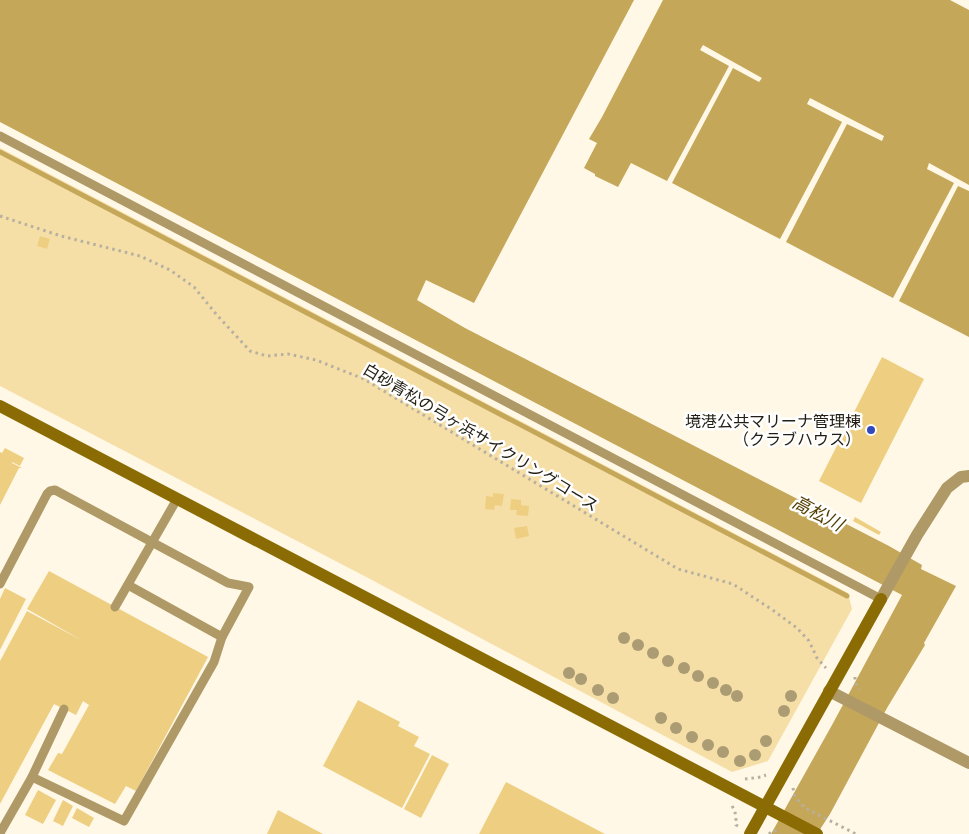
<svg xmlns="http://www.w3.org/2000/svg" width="969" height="834" font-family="'PT Sans','Noto Sans JP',sans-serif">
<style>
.green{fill:#f6dfa7}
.water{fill:#c5a75a}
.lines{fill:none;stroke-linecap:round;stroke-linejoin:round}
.stream{stroke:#c5a75a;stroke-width:5}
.building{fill:#eecf82}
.path{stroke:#b6b0a0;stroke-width:3;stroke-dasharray:2.5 4;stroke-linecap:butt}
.lane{stroke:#af9a67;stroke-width:9}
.street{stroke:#af9a67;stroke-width:12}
.secondary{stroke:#8b6c04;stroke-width:12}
.tree{fill:#ab9c74}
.poi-dot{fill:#3149bb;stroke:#fff;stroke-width:2}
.labels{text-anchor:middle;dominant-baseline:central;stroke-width:5;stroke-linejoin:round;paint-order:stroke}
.poi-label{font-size:16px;fill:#221e13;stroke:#fff;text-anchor:end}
.street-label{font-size:16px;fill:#221e13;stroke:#fff}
.water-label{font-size:18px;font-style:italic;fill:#533f00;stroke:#fff}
</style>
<rect width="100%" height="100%" fill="#fff8e6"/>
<path class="green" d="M0 148 848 593 852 609 768 761 732 772 370 579 0 386Z"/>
<g class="water">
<path d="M0 0H634L474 303 426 280 417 300 465 328 889 546 922 565 921 569 956 586 924 643 925 645 887 708 830 814 817 834H771L832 725 902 595 0 122Z"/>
<path d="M663 0H950L969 10V185L929 163 927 169 954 183 893 298 786 242 847 124 882 141 884 136 810 98 807 104 842 122 780 239 672 183 733 68 759 82 762 78 703 45 700 50 729 66 667 181 631 163 618 187 595 176V174L584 168 597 143 589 139 602 117Z"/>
<path d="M958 186 969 191V337L899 301Z"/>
</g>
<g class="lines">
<path class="stream" d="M0 152 847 596"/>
</g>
<g class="building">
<path d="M40 236 50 239 47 249 37 246Z"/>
<path d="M882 357 924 379 861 503 819 481Z"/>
<path d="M5 448 24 458 20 466 12 462V463L22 468H19L0 505V452L2 453Z"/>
<path d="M493 493 504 494 502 506 495 505 494 510 485 509 486 496 493 497Z"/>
<path d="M511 499 521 500V505L529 506 528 516 516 515 517 510H510Z"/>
<path d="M855 517 881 532 879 535 853 521Z"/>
<path d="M527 526 529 536 516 539 514 528Z"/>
<path d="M49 571 208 657 136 791 126 786 115 804 48 770 58 753 62 754 89 705 83 701 76 715 54 704 0 804V661L27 611 83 641 27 609Z"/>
<path d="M5 588 26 599 0 650V599Z"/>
<path d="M358 700 400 722 398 726 419 737 414 746 430 754 402 808 323 766Z"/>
<path d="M432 755 449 764 421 818 404 809Z"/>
<path d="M506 782 605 834H479Z"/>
<path d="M38 790 56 800 43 824 25 815Z"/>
<path d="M63 800 73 806 63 826 53 821Z"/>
<path d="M77 808 94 818 89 827 72 818Z"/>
<path d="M278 810 323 834H267Z"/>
</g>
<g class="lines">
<g class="path">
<path d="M0 216 61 236 140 256 170 270 194 287 216 314 250 351 267 356 288 354 316 360 364 379 678 569 733 584 774 611 797 628 809 641 817 658 826 668"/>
<path d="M855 677V682L859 690"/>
<path d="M745 779 761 777 766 775"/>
<path d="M793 788 795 797 805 808 856 834"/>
<path d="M732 806C736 812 736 817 736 825L740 827"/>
<path d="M769 834 772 831H778"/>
</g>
<g class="lane">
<path d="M0 136 881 599"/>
<path d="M0 584 47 494 50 491 55 490 228 583 249 587 222 637 128 585"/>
<path d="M115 607 177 499"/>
<path d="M32 777 124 821 214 662 222 637"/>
<path d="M0 833 32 777 64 709"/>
</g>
<g class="street">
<path d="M881 599 917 535 947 488 961 477 969 476"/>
<path d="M829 691 969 763"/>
</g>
<g class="secondary">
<path d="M0 406 817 834"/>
<path d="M750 834 881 599"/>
</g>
</g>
<g class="tree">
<circle cx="624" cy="638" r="6"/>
<circle cx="638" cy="645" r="6"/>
<circle cx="653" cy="653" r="6"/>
<circle cx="668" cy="661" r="6"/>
<circle cx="684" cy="668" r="6"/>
<circle cx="569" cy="673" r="6"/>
<circle cx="698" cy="676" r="6"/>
<circle cx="581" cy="679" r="6"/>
<circle cx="713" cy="683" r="6"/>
<circle cx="598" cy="690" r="6"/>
<circle cx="726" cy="690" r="6"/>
<circle cx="737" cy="696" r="6"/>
<circle cx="791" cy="696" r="6"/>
<circle cx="613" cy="698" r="6"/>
<circle cx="784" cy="711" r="6"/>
<circle cx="661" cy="718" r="6"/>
<circle cx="676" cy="728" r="6"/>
<circle cx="692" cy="737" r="6"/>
<circle cx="766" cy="741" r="6"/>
<circle cx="708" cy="745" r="6"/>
<circle cx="723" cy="752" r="6"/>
<circle cx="755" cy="755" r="6"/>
<circle cx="740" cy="761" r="6"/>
</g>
<circle class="poi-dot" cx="871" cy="430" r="5"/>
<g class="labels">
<g class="poi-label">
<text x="861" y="421">境港公共マリーナ管理棟<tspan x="861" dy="18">（クラブハウス）</tspan></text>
</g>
<g class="street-label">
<text transform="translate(481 437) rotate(31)">白砂青松の弓ヶ浜サイクリングコース</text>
</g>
<g class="water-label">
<text transform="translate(818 513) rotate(28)">高松川</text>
</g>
</g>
</svg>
